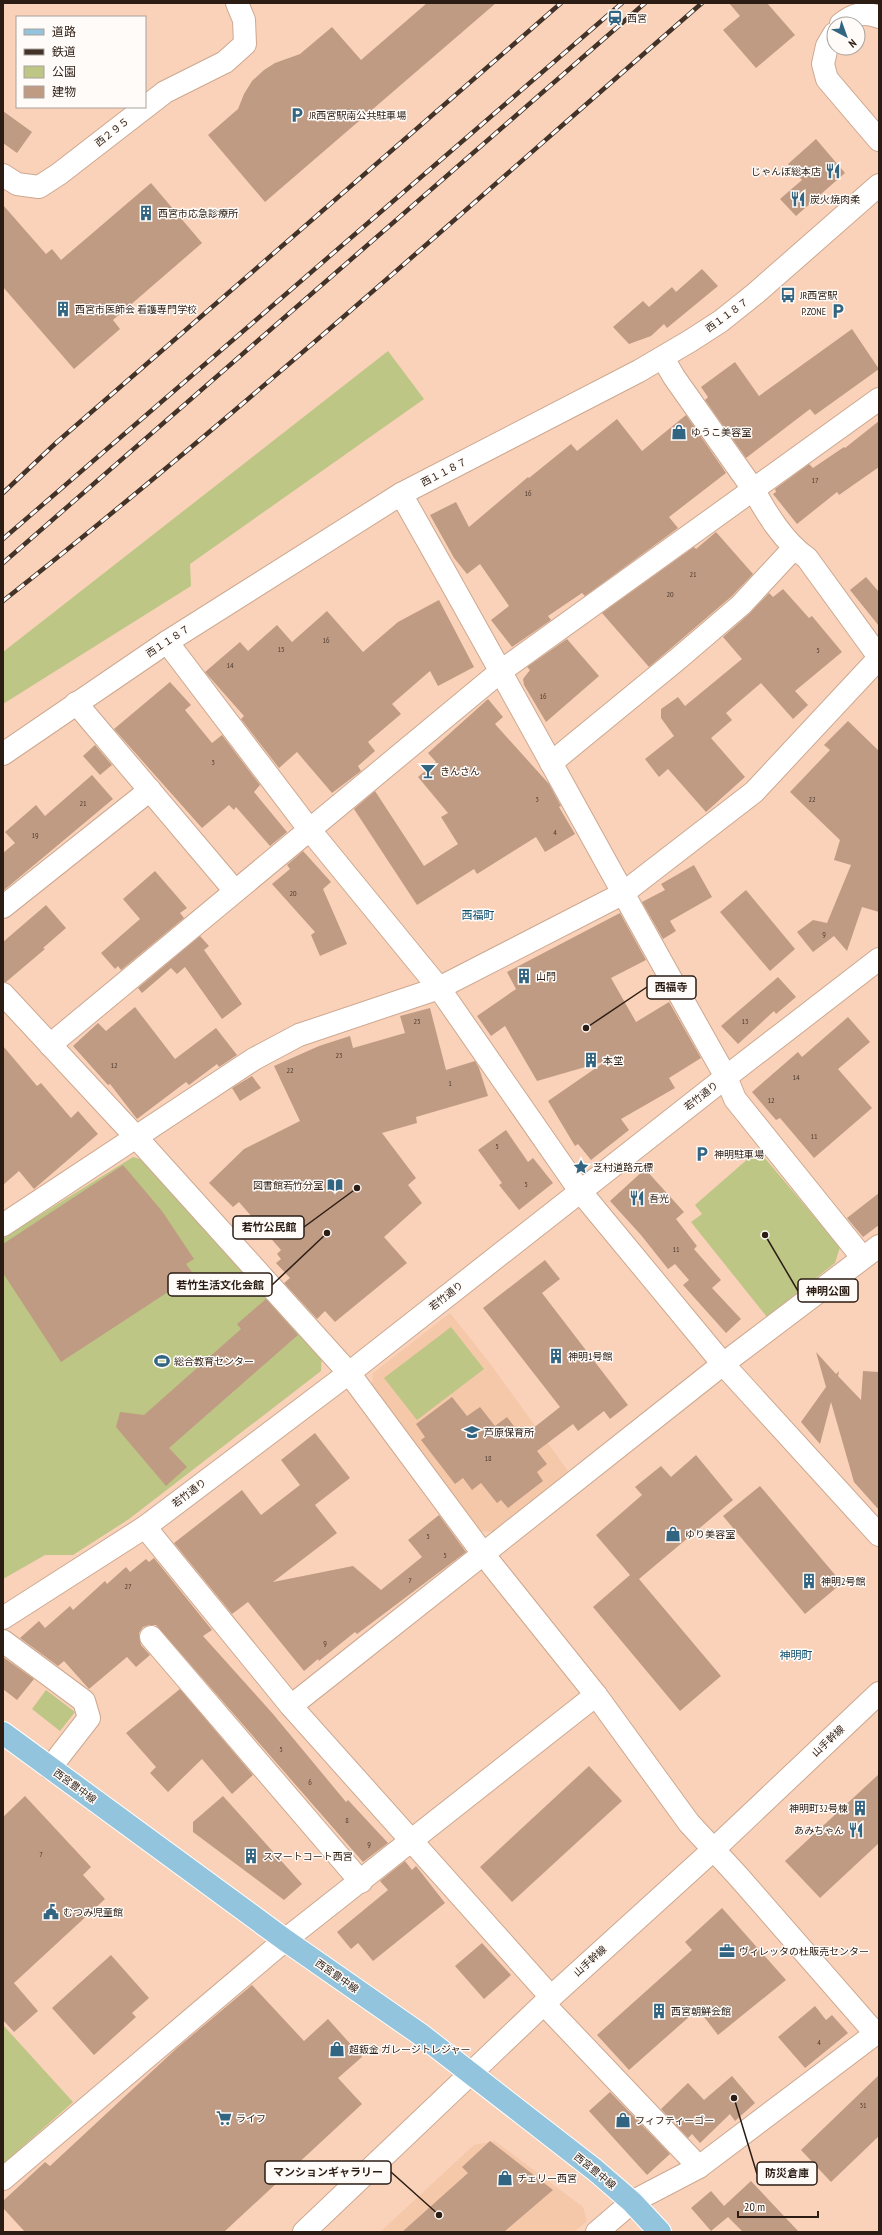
<svg xmlns="http://www.w3.org/2000/svg" width="882" height="2235" font-family="'PT Sans Narrow','Noto Sans JP',sans-serif">
<style>
.built{fill:#f5c8aa}
.green{fill:#bdc685}
.building{fill:#c09b83}
.lines{fill:none;stroke-linecap:round;stroke-linejoin:round}
.minor-casing{stroke:#cda890;stroke-width:24}
.major-casing{stroke:#fff;stroke-width:24}
.minor{stroke:#fff;stroke-width:22}
.major{stroke:#93c4de;stroke-width:22}
.rail-casing{stroke:#423227;stroke-width:4.5}
.rail{stroke:#fffbf8;stroke-width:3;stroke-dasharray:9;stroke-linecap:butt}
.labels{text-anchor:middle;dominant-baseline:central;stroke-width:3;stroke-linejoin:round;paint-order:stroke}
.number-label{font-size:8px;fill:#503c30}
.poi-label{font-size:10px;fill:#2b1d14;stroke:#fffbf8;text-anchor:start}
.street-label{font-size:10px;fill:#2b1d14;stroke:#fffbf8}
.neighbourhood-label{font-size:11px;fill:#0d4f6e;stroke:#fffbf8}
.leader{fill:none;stroke:#2b1d14;stroke-width:1.5}
.callout-dot{fill:#2b1d14;stroke:#fffbf8;stroke-width:1.5}
.callout{fill:#fffbf8;stroke:#2b1d14;stroke-width:1.5}
.callout-label{font-size:11px;text-anchor:middle;font-weight:bold;fill:#2b1d14}
</style>
<rect width="100%" height="100%" fill="#f9d2b9"/>
<g class="built">
<path d="M450 1313 489 1362 571 1475 498 1532 479 1531 371 1390 373 1373Z"/>
<path d="M495 2141 583 2207 587 2221 574 2232H380L474 2145Z"/>
</g>
<g class="green">
<path d="M388 351 424 399 190 564 191 586 3 704V652Z"/>
<path d="M758 1150 840 1247 835 1263 767 1317 691 1222 702 1214 695 1205Z"/>
<path d="M133 1157 147 1161 322 1351 321 1371 129 1519 73 1555H45L3 1579V1238Z"/>
<path d="M451 1327 484 1369 417 1420 384 1378Z"/>
<path d="M46 1690 75 1712 60 1731 32 1709Z"/>
<path d="M3 2025 73 2102 3 2164Z"/>
</g>
<g class="building">
<path d="M427 3H496L265 202 208 135 238 109 244 94 252 81 264 70 275 63 300 54 332 27 361 60Z"/>
<path d="M729 3H767L795 35 756 68 723 30 740 16Z"/>
<path d="M3 111 32 132 17 153 3 143Z"/>
<path d="M816 139 845 173 796 216 780 199 802 180 788 164Z"/>
<path d="M151 183 202 243 113 320 120 329 74 369 3 287V205L46 254 52 249 61 260Z"/>
<path d="M702 269 718 286 667 328 664 324 651 336 629 344 613 327 643 301 649 307 672 287 676 292Z"/>
<path d="M852 329 879 369 815 415 810 409 746 458 705 400 708 397 701 387 735 362 759 396Z"/>
<path d="M686 415 726 473 669 517 678 528 585 596 582 593 548 616 551 620 512 647 491 620 509 606 480 564 467 574 454 558 430 515 456 502 469 527 528 477 529 478 571 444 577 451 617 419 642 451Z"/>
<path d="M879 421V467L839 495 837 492 797 524 773 494 776 492 775 489 809 464 813 468 844 447 845 448Z"/>
<path d="M716 532 753 574 732 596 649 667 602 613 694 547 696 549Z"/>
<path d="M866 577 879 592V626L850 590Z"/>
<path d="M783 589 809 618 812 616 842 652 795 691 808 705 793 719 761 683 726 713 732 720 711 738 745 777 706 812 668 769 659 777 645 759 674 736 661 718V709L678 697 685 706 742 659 723 637 749 614 769 593 773 597Z"/>
<path d="M439 600 474 667 438 686 430 671 392 704 401 714 368 742 375 751 358 766 361 771 332 793 297 752 279 768 241 719 244 716 205 672 240 642 248 651 277 625 292 642 327 611 363 652 398 622Z"/>
<path d="M567 639 599 676 546 722 524 685 523 679 530 670 527 667Z"/>
<path d="M170 682 191 705 185 710 212 743 222 735 260 785 254 792 287 832 270 846 236 807 234 810 229 805 202 828 114 729Z"/>
<path d="M488 699 503 717 495 724 549 784 561 806 559 807 575 834 545 852 536 837 477 874 474 869 417 905 354 809 375 791 424 866 458 844 441 817 448 813 418 777 436 762 428 753Z"/>
<path d="M848 721 879 751V912L862 907 847 951 834 936 813 952 797 932 813 920 827 923 851 865 834 860 840 840 790 792 830 750 824 745Z"/>
<path d="M95 745 112 765 100 775 83 756Z"/>
<path d="M92 775 113 799 3 891V853L15 843 5 832 36 805 45 816Z"/>
<path d="M303 851 331 882 323 889 347 944 320 956 311 935 315 932 272 884 290 869 287 865Z"/>
<path d="M694 865 712 897 670 921 676 931 663 939 642 902 665 890 661 884Z"/>
<path d="M155 871 187 908 180 913 184 918 121 970 118 966 115 969 101 953 140 919 123 899Z"/>
<path d="M746 890 795 949 770 971 720 912Z"/>
<path d="M46 905 66 928 43 948 45 949 6 982H3V942Z"/>
<path d="M620 913 646 960 611 978 636 1022 669 1002 701 1058 669 1078 675 1088 621 1119 629 1130 591 1160 578 1144 575 1146 548 1101 606 1061 537 1081 505 1026 491 1036 477 1016 516 989 507 972Z"/>
<path d="M200 936 209 946 204 950 242 1004 222 1019 185 967 177 974 171 968 142 993 138 988Z"/>
<path d="M778 977 796 997 776 1014 774 1011 738 1044 721 1026Z"/>
<path d="M135 1007 175 1059 216 1028 237 1055 219 1067 217 1064 189 1085 186 1082 137 1119 110 1084 108 1085 73 1046 98 1023 106 1031Z"/>
<path d="M430 1008 446 1070 475 1061 479 1068 488 1096 416 1117 417 1123 382 1133 416 1178 408 1185 422 1203 384 1237 407 1263 335 1322 325 1311 317 1319 284 1283 290 1278 276 1263 281 1259 277 1254 281 1250 239 1202 233 1207 209 1183 244 1149 300 1121 274 1066 319 1046 350 1036 353 1048 405 1033 400 1016Z"/>
<path d="M848 1017 870 1042 838 1069 872 1108 814 1158 780 1118 776 1120 752 1092 798 1052 802 1057Z"/>
<path d="M3 1046 37 1086 41 1083 71 1118 78 1111 98 1134 34 1189 19 1171 3 1185Z"/>
<path d="M252 1076 261 1088 240 1101 232 1088Z"/>
<path d="M506 1130 528 1162 533 1158 553 1183 519 1210 499 1185 502 1183 478 1150Z"/>
<path d="M123 1165 162 1211 194 1259 186 1264 194 1275 61 1362 3 1273V1244Z"/>
<path d="M645 1169 684 1212 676 1219 697 1246 694 1249 721 1280 712 1288 741 1319 726 1333 683 1285 689 1280 675 1264 668 1269 641 1235 610 1201Z"/>
<path d="M879 1193V1225L863 1237 847 1218Z"/>
<path d="M545 1260 560 1279 542 1293 628 1405 610 1419 604 1411 578 1431 573 1424 537 1451 547 1464 537 1472 543 1481 508 1508 501 1500 497 1503 481 1483 472 1490 463 1478 455 1484 421 1440 425 1437 416 1424 452 1397 467 1416 480 1407 495 1426 507 1417 522 1437 560 1407 483 1308Z"/>
<path d="M266 1299 298 1335 169 1448 187 1467 166 1486 116 1427 120 1412 144 1415 241 1329 237 1324Z"/>
<path d="M816 1352 836 1374 839 1371 838 1376 861 1400 863 1371 879 1372V1510L854 1482 831 1402 820 1444 801 1422 826 1387Z"/>
<path d="M315 1433 350 1478 315 1505 337 1533 273 1582 353 1566 381 1590 422 1557 408 1540 439 1515 466 1552 357 1634 355 1632 319 1661 318 1659 304 1671 248 1602 232 1614 174 1543 242 1490 261 1515 300 1485 281 1460Z"/>
<path d="M696 1455 733 1500 639 1579 721 1676 680 1711 593 1607 630 1575 596 1535 642 1495 635 1487 661 1466 671 1477Z"/>
<path d="M760 1486 842 1583 805 1614 723 1516Z"/>
<path d="M154 1558 212 1630 203 1636 273 1714 346 1802 348 1800 388 1843 363 1862 156 1625H149L143 1627 139 1633 141 1645 150 1655 136 1667 127 1657 89 1689 64 1661 58 1666 20 1638 39 1621 45 1628 70 1606 73 1610 105 1581 107 1584 126 1567 130 1572 146 1559 149 1562Z"/>
<path d="M3 1657 34 1679 17 1700 3 1689Z"/>
<path d="M180 1689 253 1775 232 1794 202 1759 168 1792 150 1773 156 1767 126 1733Z"/>
<path d="M589 1766 622 1801 512 1902 480 1867Z"/>
<path d="M879 1774V1843L820 1898 785 1861Z"/>
<path d="M25 1796 91 1867 83 1875 105 1899 14 1983 38 2011 14 2032 3 2020V1817Z"/>
<path d="M223 1796 302 1884 284 1900 193 1832V1822Z"/>
<path d="M405 1861 412 1870 416 1866 445 1903 373 1961 358 1943 351 1949 337 1932 388 1890 380 1881Z"/>
<path d="M722 1908 786 1980 718 2035 698 2009 629 2070 597 2035 692 1950 685 1942Z"/>
<path d="M482 1943 511 1975 484 1999 455 1966Z"/>
<path d="M111 1955 149 1998 132 2013 136 2017 94 2055 52 2008Z"/>
<path d="M252 1985 304 2041 328 2019 362 2057 338 2078 362 2104 224 2232H25L3 2208V2201L45 2162 50 2166 177 2048Z"/>
<path d="M815 2006 826 2020 832 2015 848 2033 805 2068 778 2037Z"/>
<path d="M879 2075V2136L831 2182 801 2150Z"/>
<path d="M732 2076 755 2103 735 2121 730 2114 700 2143 692 2134 688 2138 661 2109 688 2083 704 2100Z"/>
<path d="M610 2092 670 2154 647 2175 589 2111Z"/>
<path d="M490 2141 553 2190 504 2232H402L468 2173 462 2167Z"/>
<path d="M751 2181 799 2232H743L728 2217 711 2231 691 2208 711 2191 724 2206Z"/>
</g>
<g class="lines">
<defs>
<g id="minor">
<path d="M841 24C854 14 863 11 879 17"/>
<path d="M834 34 827 46 823 64 827 79 879 140"/>
<path d="M3 175 17 184 39 187 59 174 165 92 225 62 245 44 244 20 237 3"/>
<path d="M663 358 674 377 753 489C767 514 784 542 807 558L879 657"/>
<path d="M401 494C511 687 616 883 726 1077L735 1099 862 1257"/>
<path d="M167 642 309 829 439 988 580 1191 723 1364 879 1535"/>
<path d="M76 703 235 891"/>
<path d="M3 754 167 642 401 494 639 371 690 341 721 321 756 293 879 185"/>
<path d="M551 763 679 658 741 605 793 549"/>
<path d="M3 907 150 790"/>
<path d="M3 994 136 1137 349 1373 484 1555 596 1695 689 1823 738 1876 875 2033"/>
<path d="M50 1045 501 671 879 399"/>
<path d="M3 1225 254 1059 299 1035 439 988 622 894 754 792 879 658"/>
<path d="M145 1527 291 1706 551 1997"/>
<path d="M3 1618 145 1527 349 1373 726 1077 879 959"/>
<path d="M151 1637 361 1882"/>
<path d="M3 1641 84 1701 89 1718 50 1768"/>
<path d="M291 1706 723 1364 879 1246"/>
<path d="M544 2004 699 2167"/>
<path d="M3 2179 285 1940 596 1695"/>
<path d="M304 2232 551 1997 713 1850 879 1693"/>
<path d="M597 2232 632 2202 699 2167 879 2031"/>
</g>
<path id="major" d="M3 1733 285 1940 420 2034 595 2170 632 2202 660 2232"/>
</defs>
<use href="#minor" class="minor-casing"/>
<use href="#major" class="major-casing"/>
<use href="#minor" class="minor"/>
<use href="#major" class="major"/>
<defs>
<g id="rail">
<path d="M3 493 57 442 561 3"/>
<path d="M3 539 622 3"/>
<path d="M3 563 645 3"/>
<path d="M3 601C243 411 471 204 702 3"/>
</g>
</defs>
<use href="#rail" class="rail-casing"/>
<use href="#rail" class="rail"/>
</g>
<defs>
<symbol id="station-bare" viewBox="-9 -9 18 18"><path d="M-3-6H3Q5-6 5-4V2Q5 4 3 4L4.5 6H3L1.5 4h-3L-3 6H-4.5L-3 4Q-5 4-5 2V-4Q-5-6-3-6ZM-3.5-4v3h7v-3ZM-3.5 1v1.5H-2V1ZM2 1v1.5H3.5V1Z" fill="#316582" stroke="#fffbf8" stroke-width="2.5" paint-order="stroke"/></symbol>
<symbol id="parking-bare" viewBox="-9 -9 18 18"><path d="M-3.5-5.5H1a3.5 3.5 0 0 1 0 7H-1V5.5H-3.5ZM-1-3.4V-.6H.8a1.4 1.4 0 0 0 0-2.8Z" fill="#316582" stroke="#fffbf8" stroke-width="2.5" paint-order="stroke"/></symbol>
<symbol id="restaurant-bare" viewBox="-9 -9 18 18"><path d="M-5-6h1v4h1v-4h1v4h1v-4h1v5L-1.5 .5V6h-2V.5L-5-1ZM5-6V6H3V1.5H1.5Q1.5-4 5-6Z" fill="#316582" stroke="#fffbf8" stroke-width="2.5" paint-order="stroke"/></symbol>
<symbol id="building-bare" viewBox="-9 -9 18 18"><path d="M-4-6H4V6H1V3H-1V6H-4ZM-2.5-4.3h1.7v1.8h-1.7ZM.8-4.3h1.7v1.8H.8ZM-2.5-1h1.7V.8h-1.7ZM.8-1h1.7V.8H.8Z" fill="#316582" stroke="#fffbf8" stroke-width="2.5" paint-order="stroke"/></symbol>
<symbol id="bus-bare" viewBox="-9 -9 18 18"><path d="M-5-6H5V4H4V6H2V4H-2V6H-4V4H-5ZM-3.5-4V0h7V-4ZM-3.5 1.2v1.5H-2V1.2ZM2 1.2v1.5H3.5V1.2Z" fill="#316582" stroke="#fffbf8" stroke-width="2.5" paint-order="stroke"/></symbol>
<symbol id="shop-bare" viewBox="-9 -9 18 18"><path d="M-5-2.5h2.3a2.7 3.5 0 0 1 5.4 0H5L5.5 6h-11ZM-1.5-2.5h3a1.5 2.3 0 0 0-3 0Z" fill="#316582" stroke="#fffbf8" stroke-width="2.5" paint-order="stroke"/></symbol>
<symbol id="bar-bare" viewBox="-9 -9 18 18"><path d="M-6-5H6L.8 .8V4.5H3.5V6h-7V4.5H-.8V.8Z" fill="#316582" stroke="#fffbf8" stroke-width="2.5" paint-order="stroke"/></symbol>
<symbol id="sight-bare" viewBox="-9 -9 18 18"><path d="M0-6L1.8-2.2L6-1.7L2.9 1.2L3.7 5.4L0 3.3L-3.7 5.4L-2.9 1.2L-6-1.7L-1.8-2.2Z" fill="#316582" stroke="#fffbf8" stroke-width="2.5" paint-order="stroke"/></symbol>
<symbol id="library-bare" viewBox="-9 -9 18 18"><path d="M-6-4Q-3-5.5-.7-3.5V5Q-3 3-6 4ZM6-4Q3-5.5 .7-3.5V5Q3 3 6 4Z" fill="#316582" stroke="#fffbf8" stroke-width="2.5" paint-order="stroke"/></symbol>
<symbol id="stadium-bare" viewBox="-9 -9 18 18"><path d="M0-5a6.5 5 0 1 0 0 10a6.5 5 0 1 0 0-10ZM-3.5-1.8h7v3.6h-7Z" fill="#316582" stroke="#fffbf8" stroke-width="2.5" paint-order="stroke"/></symbol>
<symbol id="school-bare" viewBox="-9 -9 18 18"><path d="M0-5L7-2L0 1L-7-2ZM-4 1L0 2.5L4 1V4Q0 6-4 4Z" fill="#316582" stroke="#fffbf8" stroke-width="2.5" paint-order="stroke"/></symbol>
<symbol id="civic-bare" viewBox="-9 -9 18 18"><path d="M-.6-6.5H3V-4.5H.6V-3L4-1V1h2V6H-6V1h2V-1L-.6-3ZM-1.2 2.5V6h2.4V2.5Z" fill="#316582" stroke="#fffbf8" stroke-width="2.5" paint-order="stroke"/></symbol>
<symbol id="office-bare" viewBox="-9 -9 18 18"><path d="M-6-3h4V-5.5h4V-3h4V5H-6ZM-1-4.5V-3h2v-1.5ZM-6 0V1H6V0Z" fill="#316582" stroke="#fffbf8" stroke-width="2.5" paint-order="stroke"/></symbol>
<symbol id="supermarket-bare" viewBox="-9 -9 18 18"><path d="M-6-5.5h2.5l.6 2H6L4.5 2H-2.5L-4.4-4H-6ZM-1.5 3.2a1.3 1.3 0 1 0 .1 0ZM3 3.2a1.3 1.3 0 1 0 .1 0Z" fill="#316582" stroke="#fffbf8" stroke-width="2.5" paint-order="stroke"/></symbol>
</defs>
<g fill-rule="evenodd">
<use href="#station-bare" x="604" y="7" width="22" height="22"/>
<use href="#parking-bare" x="286" y="104" width="22" height="22"/>
<use href="#restaurant-bare" x="822" y="160" width="22" height="22"/>
<use href="#restaurant-bare" x="787" y="188" width="22" height="22"/>
<use href="#building-bare" x="135" y="202" width="22" height="22"/>
<use href="#bus-bare" x="777" y="284" width="22" height="22"/>
<use href="#building-bare" x="52" y="298" width="22" height="22"/>
<use href="#parking-bare" x="827" y="300" width="22" height="22"/>
<use href="#shop-bare" x="668" y="421" width="22" height="22"/>
<use href="#bar-bare" x="417" y="760" width="22" height="22"/>
<use href="#building-bare" x="513" y="965" width="22" height="22"/>
<use href="#building-bare" x="580" y="1049" width="22" height="22"/>
<use href="#parking-bare" x="691" y="1143" width="22" height="22"/>
<use href="#sight-bare" x="570" y="1156" width="22" height="22"/>
<use href="#library-bare" x="324" y="1174" width="22" height="22"/>
<use href="#restaurant-bare" x="626" y="1187" width="22" height="22"/>
<use href="#building-bare" x="545" y="1345" width="22" height="22"/>
<use href="#stadium-bare" x="151" y="1350" width="22" height="22"/>
<use href="#school-bare" x="461" y="1421" width="22" height="22"/>
<use href="#shop-bare" x="662" y="1523" width="22" height="22"/>
<use href="#building-bare" x="798" y="1570" width="22" height="22"/>
<use href="#building-bare" x="849" y="1797" width="22" height="22"/>
<use href="#restaurant-bare" x="845" y="1819" width="22" height="22"/>
<use href="#building-bare" x="240" y="1845" width="22" height="22"/>
<use href="#civic-bare" x="40" y="1901" width="22" height="22"/>
<use href="#office-bare" x="716" y="1940" width="22" height="22"/>
<use href="#building-bare" x="648" y="2000" width="22" height="22"/>
<use href="#shop-bare" x="326" y="2038" width="22" height="22"/>
<use href="#supermarket-bare" x="213" y="2107" width="22" height="22"/>
<use href="#shop-bare" x="612" y="2109" width="22" height="22"/>
<use href="#shop-bare" x="494" y="2167" width="22" height="22"/>
</g>
<g class="labels">
<g class="number-label">
<text x="815" y="480">17</text>
<text x="528" y="493">16</text>
<text x="693" y="574">21</text>
<text x="670" y="594">20</text>
<text x="326" y="640">16</text>
<text x="281" y="649">15</text>
<text x="818" y="650">5</text>
<text x="230" y="665">14</text>
<text x="543" y="696">16</text>
<text x="213" y="762">3</text>
<text x="537" y="799">3</text>
<text x="812" y="799">22</text>
<text x="83" y="803">21</text>
<text x="555" y="832">4</text>
<text x="35" y="835">19</text>
<text x="293" y="893">20</text>
<text x="824" y="934">9</text>
<text x="417" y="1021">25</text>
<text x="745" y="1021">13</text>
<text x="339" y="1055">23</text>
<text x="114" y="1065">12</text>
<text x="290" y="1070">22</text>
<text x="796" y="1077">14</text>
<text x="450" y="1083">1</text>
<text x="771" y="1100">12</text>
<text x="814" y="1136">11</text>
<text x="497" y="1146">5</text>
<text x="526" y="1184">5</text>
<text x="676" y="1249">11</text>
<text x="488" y="1458">18</text>
<text x="428" y="1536">5</text>
<text x="445" y="1555">5</text>
<text x="410" y="1580">7</text>
<text x="128" y="1586">27</text>
<text x="325" y="1643">9</text>
<text x="281" y="1749">5</text>
<text x="310" y="1782">6</text>
<text x="347" y="1820">8</text>
<text x="369" y="1844">9</text>
<text x="41" y="1854">7</text>
<text x="819" y="2042">4</text>
<text x="863" y="2105">31</text>
</g>
<g class="poi-label">
<text x="627" y="18">西宮</text>
<text x="309" y="115">JR西宮駅南公共駐車場</text>
<text x="821" y="171" text-anchor="end">じゃんぼ総本店</text>
<text x="810" y="199">炭火焼肉柔</text>
<text x="158" y="213">西宮市応急診療所</text>
<text x="800" y="295">JR西宮駅</text>
<text x="75" y="309">西宮市医師会 看護専門学校</text>
<text x="826" y="311" text-anchor="end">P.ZONE</text>
<text x="691" y="432">ゆうこ美容室</text>
<text x="440" y="771">きんさん</text>
<text x="536" y="976">山門</text>
<text x="603" y="1060">本堂</text>
<text x="714" y="1154">神明駐車場</text>
<text x="593" y="1167">芝村道路元標</text>
<text x="323" y="1185" text-anchor="end">図書館若竹分室</text>
<text x="649" y="1198">吾光</text>
<text x="568" y="1356">神明1号館</text>
<text x="174" y="1361">総合教育センター</text>
<text x="484" y="1432">芦原保育所</text>
<text x="685" y="1534">ゆり美容室</text>
<text x="821" y="1581">神明2号館</text>
<text x="848" y="1808" text-anchor="end">神明町32号棟</text>
<text x="844" y="1830" text-anchor="end">あみちゃん</text>
<text x="263" y="1856">スマートコート西宮</text>
<text x="63" y="1912">むつみ児童館</text>
<text x="739" y="1951">ヴィレッタの杜販売センター</text>
<text x="671" y="2011">西宮朝鮮会館</text>
<text x="349" y="2049">超鈑金 ガレージトレジャー</text>
<text x="236" y="2118">ライフ</text>
<text x="635" y="2120">フィフティーゴー</text>
<text x="517" y="2178">チェリー西宮</text>
</g>
<g class="street-label">
<text transform="translate(112 132) rotate(-38)">西２９５</text>
<text transform="translate(727 315) rotate(-36)">西１１８７</text>
<text transform="translate(444 472) rotate(-27)">西１１８７</text>
<text transform="translate(168 641) rotate(-33)">西１１８７</text>
<text transform="translate(701 1096) rotate(-38)">若竹通り</text>
<text transform="translate(446 1296) rotate(-38)">若竹通り</text>
<text transform="translate(189 1493) rotate(-37)">若竹通り</text>
<text transform="translate(828 1741) rotate(-43)">山手幹線</text>
<text transform="translate(75 1786) rotate(36)">西宮豊中線</text>
<text transform="translate(590 1961) rotate(-42)">山手幹線</text>
<text transform="translate(337 1976) rotate(35)">西宮豊中線</text>
<text transform="translate(595 2171) rotate(39)">西宮豊中線</text>
</g>
<g class="neighbourhood-label">
<text x="478" y="915">西福町</text>
<text x="796" y="1655">神明町</text>
</g>
</g>
<path class="leader" d="M586 1028L647 987M357 1188L304 1227M327 1233L272 1285M765 1235L798 1291M439 2215L391 2172M734 2098L757 2174"/>
<g class="callout-dot">
<circle cx="586" cy="1028" r="4"/>
<circle cx="357" cy="1188" r="4"/>
<circle cx="327" cy="1233" r="4"/>
<circle cx="765" cy="1235" r="4"/>
<circle cx="439" cy="2215" r="4"/>
<circle cx="734" cy="2098" r="4"/>
</g>
<g class="callout">
<rect x="647" y="976" width="49" height="23" rx="4"/>
<rect x="233" y="1216" width="71" height="23" rx="4"/>
<rect x="168" y="1273" width="104" height="23" rx="4"/>
<rect x="798" y="1279" width="60" height="23" rx="4"/>
<rect x="265" y="2161" width="126" height="23" rx="4"/>
<rect x="757" y="2162" width="60" height="23" rx="4"/>
</g>
<g class="callout-label">
<text x="671" y="991">西福寺</text>
<text x="269" y="1231">若竹公民館</text>
<text x="220" y="1289">若竹生活文化会館</text>
<text x="828" y="1295">神明公園</text>
<text x="328" y="2176">マンションギャラリー</text>
<text x="787" y="2177">防災倉庫</text>
</g>
<rect width="882" height="2235" fill="none" stroke="#2b1d14" stroke-width="8"/>
<rect x="16" y="16" width="130" height="92" fill="#fffbf8" stroke="#aaa29d"/>
<rect x="24" y="29" width="20" height="6" fill="#93c4de" stroke="#aaa29d"/>
<text x="52" y="36" font-size="12" fill="#2b1d14">道路</text>
<rect x="24" y="49" width="20" height="6" fill="#423227" stroke="#aaa29d"/>
<text x="52" y="56" font-size="12" fill="#2b1d14">鉄道</text>
<rect x="24" y="66" width="20" height="12" fill="#bdc685" stroke="#aaa29d"/>
<text x="52" y="76" font-size="12" fill="#2b1d14">公園</text>
<rect x="24" y="86" width="20" height="12" fill="#c09b83" stroke="#aaa29d"/>
<text x="52" y="96" font-size="12" fill="#2b1d14">建物</text>
<g transform="translate(846 36) rotate(139)"><circle r="19" fill="#fffbf8" stroke="#aaa29d"/>
<path d="M0-3L7 15L0 10L-7 15Z" fill="#316582"/>
<text y="-6" font-size="11" font-weight="bold" text-anchor="middle" fill="#2b1d14">N</text>
</g>
<path d="M738 2211v6h80v-6" fill="none" stroke="#2b1d14" stroke-width="2"/>
<text x="744" y="2211" font-size="12" fill="#2b1d14" stroke="#fffbf8" stroke-width="3" paint-order="stroke">20 m</text>
</svg>
